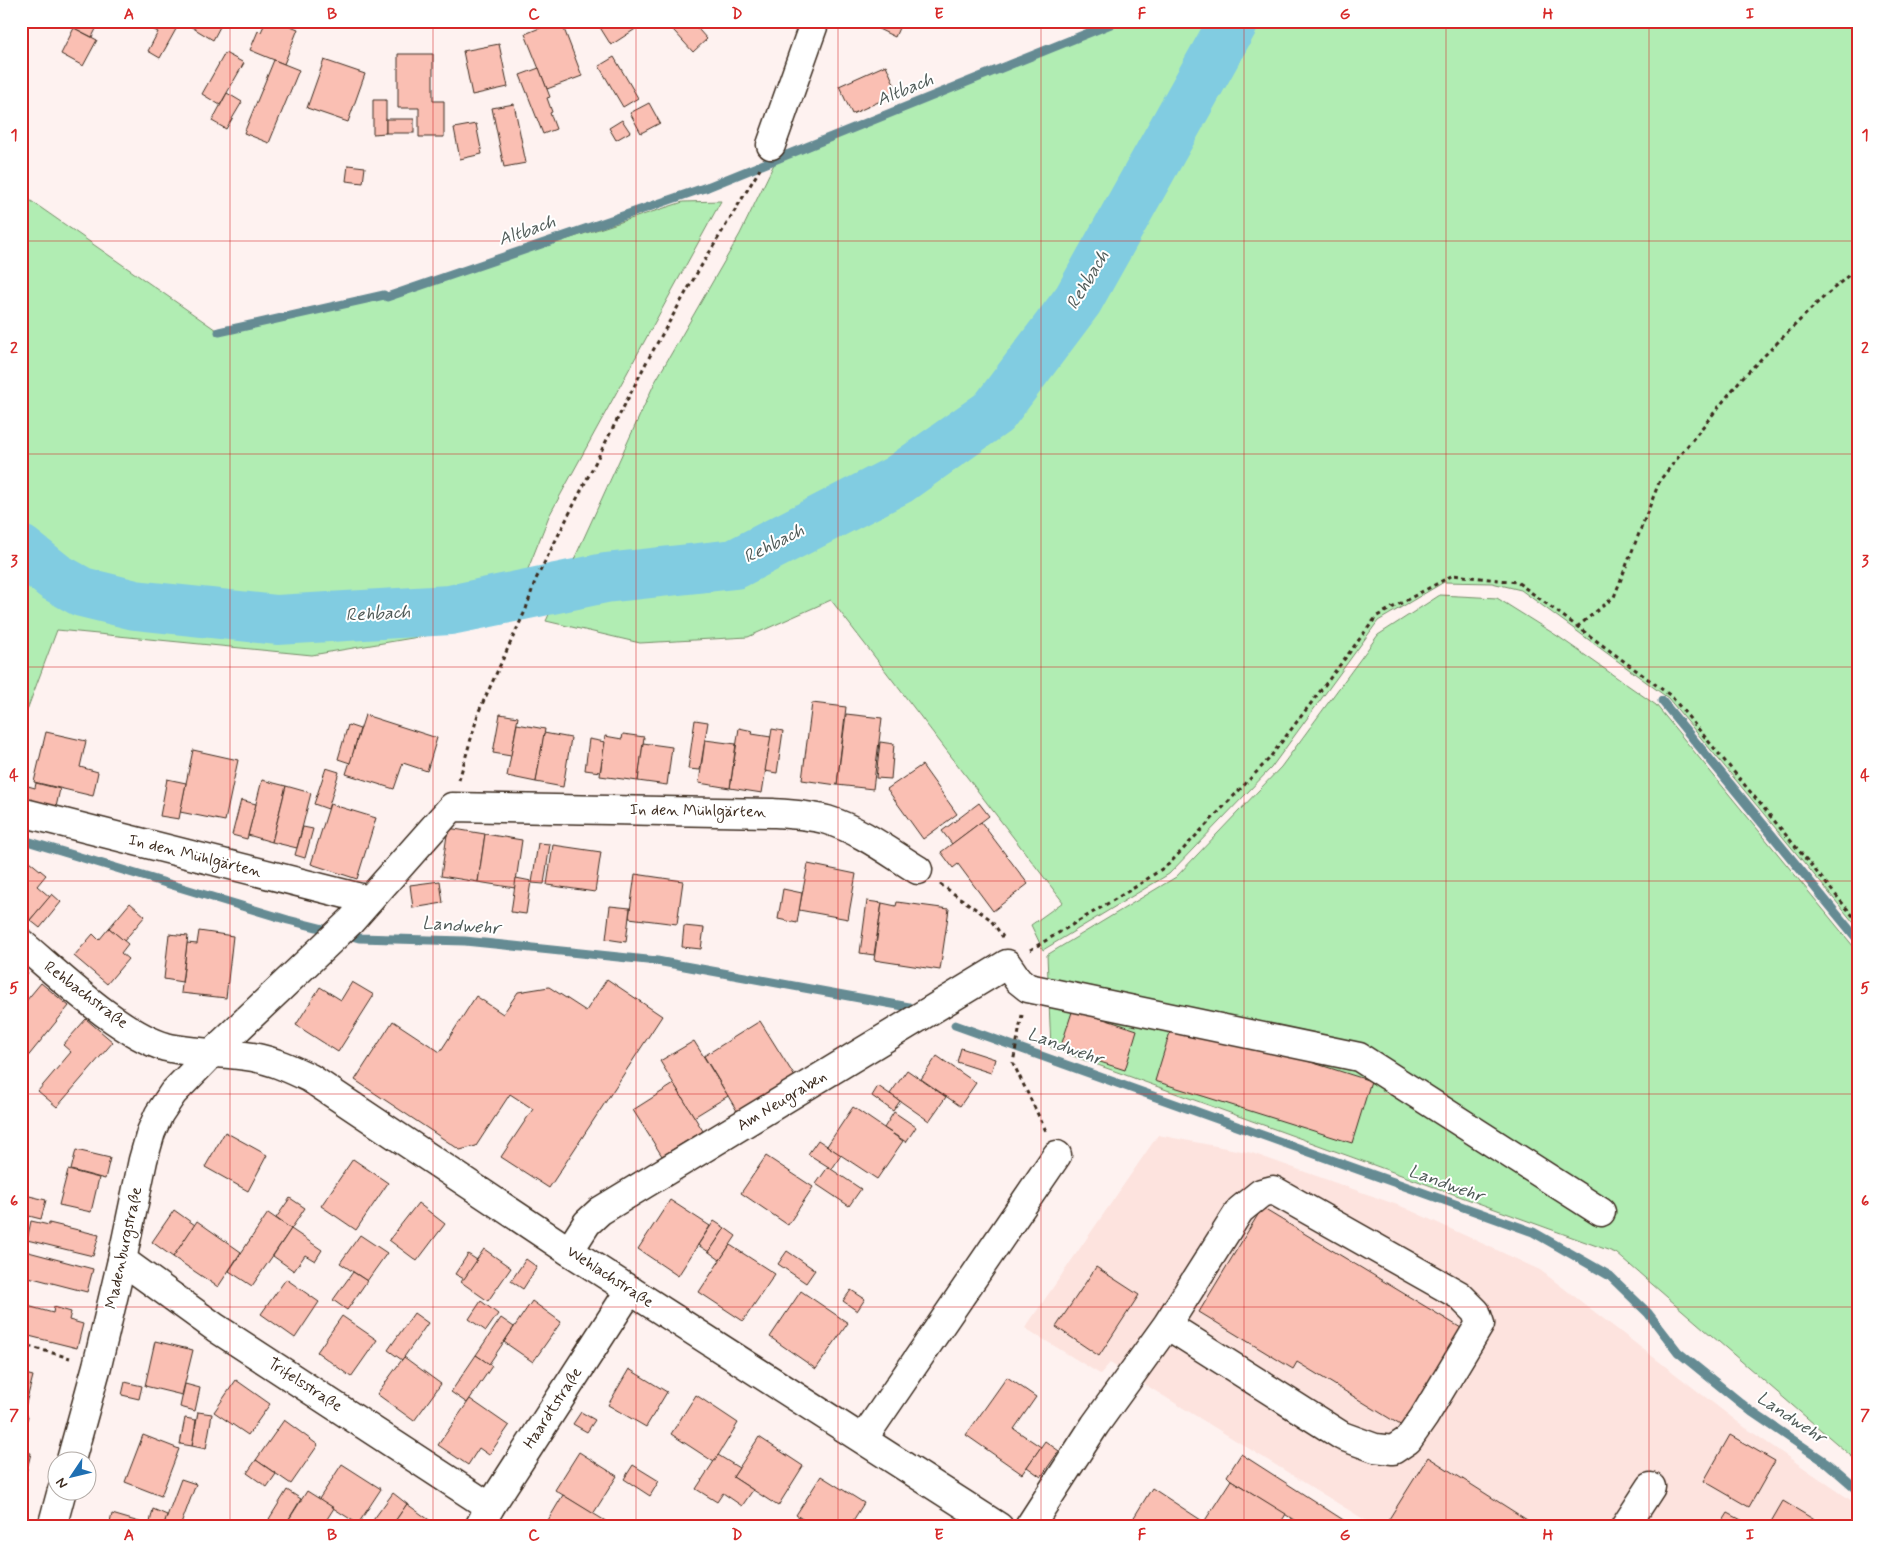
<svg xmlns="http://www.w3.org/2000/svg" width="1879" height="1548" font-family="Mynerve,sans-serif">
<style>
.built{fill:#fde3de}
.green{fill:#b1edb3;stroke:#768c68}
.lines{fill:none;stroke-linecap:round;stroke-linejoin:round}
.stream{stroke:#658b93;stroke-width:9}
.river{stroke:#81cce1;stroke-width:50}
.building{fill:#fabfb3;stroke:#3b2a1e}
.minor-casing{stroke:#3b2a1e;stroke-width:31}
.path{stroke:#3b2a1e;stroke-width:3;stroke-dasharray:4 4;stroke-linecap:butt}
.minor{stroke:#fff;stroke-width:28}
.grid{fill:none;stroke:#d62828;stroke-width:1;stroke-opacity:0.55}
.labels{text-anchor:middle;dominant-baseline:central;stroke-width:4;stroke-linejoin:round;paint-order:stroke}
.street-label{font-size:16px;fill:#3b2a1e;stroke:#fff}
.water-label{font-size:18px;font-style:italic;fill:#505b58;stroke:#fff}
.neatline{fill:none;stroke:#d62828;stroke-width:2}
.grid-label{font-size:16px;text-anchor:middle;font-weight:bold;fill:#d62828}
</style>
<rect width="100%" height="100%" fill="#fef2f0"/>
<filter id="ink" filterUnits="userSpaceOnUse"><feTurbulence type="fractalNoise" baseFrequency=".02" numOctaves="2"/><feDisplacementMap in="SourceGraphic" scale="10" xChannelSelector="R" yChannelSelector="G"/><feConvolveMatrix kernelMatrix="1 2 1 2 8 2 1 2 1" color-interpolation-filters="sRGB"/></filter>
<g filter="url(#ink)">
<path class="built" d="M1158 1135 1252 1153 1403 1207 1540 1270 1743 1426 1858 1505V1527H1372L1373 1525 1110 1363 1100 1374 1025 1328Z"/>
<g class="green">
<path d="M1119 21H1858V928L1668 698 1521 590 1492 583 1444 582 1378 621 1271 768 1169 874 1043 950 1031 925 1063 902 831 600 748 637 640 643 546 621 655 382 740 234 775 162Z"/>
<path d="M21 194 219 332 387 297 683 202 721 201 549 516 507 622 312 655 57 630 21 726Z"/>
<path d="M1440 595 1497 598 1559 637 1656 705 1858 952V1462L1616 1253 1051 1048 1047 955 1176 877 1281 767 1378 635Z"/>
</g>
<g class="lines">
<g class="stream">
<path d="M705 188 1118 21"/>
<path d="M387 297 707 187"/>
<path d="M219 332 384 295"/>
<path d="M1662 701 1858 940"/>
<path d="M21 837 27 841 288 920 332 931"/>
<path d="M345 934 359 938 465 941 657 961 909 1007"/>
<path d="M955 1025 1533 1232 1610 1276 1648 1313 1678 1352 1752 1412 1827 1463 1858 1490"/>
</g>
<path class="river" d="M21 550 55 577 82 592 135 605 277 620 450 610 605 578 735 564 898 480 994 412 1078 300 1234 21"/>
</g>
<g class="building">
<path d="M78 21H100L92 37 74 28Z"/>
<path d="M145 21 180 22 160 58 148 51 158 32 143 24Z"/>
<path d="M186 21H223L213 40 185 23Z"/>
<path d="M266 21H278L298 29 284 64 250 50 258 31 261 32Z"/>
<path d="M557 21H561L582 76 547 89 525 34Z"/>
<path d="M596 21H637L640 26 611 45Z"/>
<path d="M665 21H691L707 39 693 52Z"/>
<path d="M862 21H902L895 37Z"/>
<path d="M74 28 97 40 83 66 61 54Z"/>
<path d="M499 44 508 87 472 95 463 51Z"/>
<path d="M225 53 244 63 220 105 202 94Z"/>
<path d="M398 54H433V101H444V137H419V108H398Z"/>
<path d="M614 57 638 98 623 107 599 66Z"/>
<path d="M274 60 299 70 269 143 244 133Z"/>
<path d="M324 60 365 74 348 122 307 108Z"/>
<path d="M886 65 898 93 852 114 839 86Z"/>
<path d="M539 68 550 97 547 98 552 112 550 113 556 129 543 134 520 75Z"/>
<path d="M227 93 242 102 226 129 212 121Z"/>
<path d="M373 100H386V133L373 134Z"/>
<path d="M649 103 660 123 641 133 630 113Z"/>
<path d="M514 104 526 163 504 167 492 108Z"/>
<rect x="386" y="119" width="28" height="14"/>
<path d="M622 120 630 132 616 140 609 128Z"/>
<path d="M476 124 482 154 460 159 454 128Z"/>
<path d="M348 165 365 167 363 183 346 181Z"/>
<path d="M812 703 846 707 837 785 802 780Z"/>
<path d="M500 714 518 717 511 756 493 753Z"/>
<path d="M846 714 882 718 873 789 837 785Z"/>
<path d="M365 715 437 738 427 771 403 763 394 789 346 774Z"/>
<path d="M695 720 708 722 700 770 688 769Z"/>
<path d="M517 724 545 729 536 782 507 776Z"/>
<path d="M348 725 360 729 350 763 338 759Z"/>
<path d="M739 728 753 731 752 734 771 737 762 793 730 788Z"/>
<path d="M772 729 783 731 777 773 765 771Z"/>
<path d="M46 732 86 741 80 767 98 772 93 796 34 782Z"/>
<path d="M544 733 571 738 563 787 536 782Z"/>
<path d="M623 734 644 737 638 781 600 776 605 736 622 739Z"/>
<path d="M589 739 605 742 600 772 585 770Z"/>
<path d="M705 740 736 744 730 788 699 783Z"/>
<path d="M880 742 894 744 891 779 876 778Z"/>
<path d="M643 743 672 747 667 785 638 781Z"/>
<path d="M193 750 238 760 225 821 180 812Z"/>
<path d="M922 765 957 814 923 839 887 789Z"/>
<path d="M326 768 339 772 328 809 314 804Z"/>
<path d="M167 779 186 783 179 819 160 816Z"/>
<path d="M262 780 286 786 272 842 248 835Z"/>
<path d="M36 783 60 789 56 807 21 798V784L35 788Z"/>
<path d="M286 786 311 793 297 848 272 842Z"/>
<path d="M241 800 256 804 247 839 232 835Z"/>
<path d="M979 803 989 816 952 844 942 831Z"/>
<path d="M330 804 376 818 357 879 311 864Z"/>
<path d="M981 822 1028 884 993 911 958 864 953 868 941 852Z"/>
<path d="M303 827 313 829 305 858 295 855Z"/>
<path d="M448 828 485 834 478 882 441 876Z"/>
<path d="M485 834 522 840 515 888 478 882Z"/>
<path d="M538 843 550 844 544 884 532 883Z"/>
<path d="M553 845 601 852 595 892 547 885Z"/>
<path d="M24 857 46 875 37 886 50 897 30 920 21 913V861Z"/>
<path d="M808 864 856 874 848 919 799 910Z"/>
<path d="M635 874 683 881 677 924 629 918Z"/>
<path d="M516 878 531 881 526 914 511 912Z"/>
<path d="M440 881 443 903 413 908 410 885Z"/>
<path d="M783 889 802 893 797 923 778 919Z"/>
<path d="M52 894 61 902 40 928 30 920Z"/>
<path d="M867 901 882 903 874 955 860 953Z"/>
<path d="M897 902 949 909 940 970 874 960 882 903 896 906Z"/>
<path d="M130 903 145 916 124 941 109 928Z"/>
<path d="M610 906 630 908 626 942 606 939Z"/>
<path d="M684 926 704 928 701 949 682 947Z"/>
<path d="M109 928 128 944 121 953 128 959 107 984 74 956 93 934 99 940Z"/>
<path d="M199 931 233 936 226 998 181 993 187 943 197 944Z"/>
<path d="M169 934 188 936 182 982 164 979Z"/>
<path d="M21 967 28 973 21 980Z"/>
<path d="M607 979 662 1016 549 1188 501 1157 533 1109 510 1094 476 1146 460 1150 355 1080 393 1021 440 1052 476 996 503 1014 518 992 549 987 586 1011Z"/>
<path d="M352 982 374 995 338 1052 296 1025 320 987 341 1000Z"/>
<path d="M41 983 69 1006 21 1065V1019L25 1014 21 1011V1007Z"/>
<path d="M1073 1009 1137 1030 1125 1070 1060 1049Z"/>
<path d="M86 1019 113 1042 57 1107 38 1091 71 1052 63 1045Z"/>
<path d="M1174 1019 1371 1081 1352 1143 1155 1081Z"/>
<path d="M760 1021 797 1080 740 1116 704 1056Z"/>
<path d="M694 1041 728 1096 694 1117 660 1061Z"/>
<path d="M961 1048 995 1059 991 1073 957 1062Z"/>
<path d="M937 1056 976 1083 960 1106 921 1079Z"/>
<path d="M907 1070 946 1097 929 1121 890 1094Z"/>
<path d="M674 1084 703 1131 662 1156 633 1110Z"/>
<path d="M878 1086 900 1101 893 1111 872 1096Z"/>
<path d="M853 1107 903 1141 877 1179 827 1146Z"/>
<path d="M894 1112 916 1127 906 1142 884 1128Z"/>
<path d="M225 1132 267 1155 248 1191 205 1167Z"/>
<path d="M818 1140 841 1155 832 1169 808 1154Z"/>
<path d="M76 1150 110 1158 105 1179 71 1170Z"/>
<path d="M766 1156 813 1187 788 1225 741 1193Z"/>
<path d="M353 1159 388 1183 356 1230 321 1206Z"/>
<path d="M828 1167 861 1189 849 1206 816 1184Z"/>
<path d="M68 1170 99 1178 91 1212 59 1205Z"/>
<path d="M21 1194 46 1200 41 1219 21 1214Z"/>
<path d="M290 1198 305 1208 291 1229 276 1218Z"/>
<path d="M670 1200 710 1226 678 1276 638 1249Z"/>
<path d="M418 1203 445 1224 417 1261 389 1240Z"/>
<path d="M1262 1208 1461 1328 1402 1426 1297 1362 1293 1369 1199 1312Z"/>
<path d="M174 1210 195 1225 173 1257 152 1242Z"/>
<path d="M268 1213 291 1229 252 1286 229 1271Z"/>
<path d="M31 1221 49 1225V1223L99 1235 93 1256 27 1240Z"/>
<path d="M197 1221 241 1252 218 1287 173 1257Z"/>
<path d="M714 1221 725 1228 709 1252 698 1245Z"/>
<path d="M725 1228 736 1236 720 1260 709 1252Z"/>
<path d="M291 1229 322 1250 315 1261 305 1255 294 1271 273 1256Z"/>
<path d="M360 1235 387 1253 367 1281 340 1263Z"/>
<path d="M730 1245 775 1274 743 1321 699 1292Z"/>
<path d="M484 1249 511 1268 488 1301 461 1282Z"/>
<path d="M21 1250 93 1269 87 1292 21 1275Z"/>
<path d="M787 1251 815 1270 806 1283 778 1264Z"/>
<path d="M468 1254 477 1260 464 1279 455 1274Z"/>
<path d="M526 1259 537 1267 523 1289 511 1281Z"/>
<path d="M1096 1267 1139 1295 1099 1356 1056 1327Z"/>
<path d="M353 1272 367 1281 347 1310 333 1300Z"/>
<path d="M286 1279 319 1302 295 1338 261 1314Z"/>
<path d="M851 1290 865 1299 857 1311 843 1301Z"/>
<path d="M801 1291 848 1323 816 1369 770 1337Z"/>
<path d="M481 1301 498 1314 486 1331 469 1319Z"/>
<path d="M532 1301 561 1322 533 1362 504 1342Z"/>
<path d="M24 1305 53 1313 54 1307 71 1312 69 1320 83 1324 77 1348 21 1334V1310H23Z"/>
<path d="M414 1313 428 1323 402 1360 388 1350Z"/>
<path d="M342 1316 377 1340 351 1377 317 1352Z"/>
<path d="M501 1318 514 1327 489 1364 476 1355Z"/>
<path d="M155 1341 193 1350 182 1395 145 1386Z"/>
<path d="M476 1355 492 1366 467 1403 451 1392Z"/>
<path d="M404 1357 441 1384 414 1421 377 1394Z"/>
<path d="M629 1369 667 1392 646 1427 608 1405Z"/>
<path d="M21 1373 33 1376 23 1415 28 1416 21 1444Z"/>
<path d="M1007 1377 1036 1397 1014 1429 1041 1447 1022 1474 966 1435Z"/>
<path d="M236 1380 270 1404 248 1435 214 1412Z"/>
<path d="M125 1382 142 1386 139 1399 122 1395Z"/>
<path d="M185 1384 200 1388 195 1411 180 1407Z"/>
<path d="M696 1395 738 1423 714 1462 671 1434Z"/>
<path d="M470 1399 509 1426 489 1455 479 1448 468 1465 438 1445Z"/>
<path d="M198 1412 212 1414 206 1449 192 1446Z"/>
<path d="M581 1412 595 1420 587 1432 573 1424Z"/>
<path d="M185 1418 196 1420 192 1446 180 1444Z"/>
<path d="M284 1420 318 1445 291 1484 256 1460Z"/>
<path d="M143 1435 179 1449 161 1496 125 1482Z"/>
<path d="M1730 1435 1775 1461 1749 1507 1704 1481Z"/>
<path d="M759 1437 803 1466 778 1506 733 1477Z"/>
<path d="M1045 1441 1059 1451 1041 1477 1027 1467Z"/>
<path d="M21 1451 31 1453 22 1489H25L21 1503Z"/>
<path d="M579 1452 617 1476 593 1514 555 1490Z"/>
<path d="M1241 1454 1345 1521 1341 1527H1305L1231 1480 1227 1476Z"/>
<path d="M718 1455 739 1468 733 1477 753 1490 742 1506 723 1493 717 1502 696 1489Z"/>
<path d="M1428 1457 1538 1527H1384Z"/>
<path d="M256 1460 276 1474 267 1487 247 1473Z"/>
<path d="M342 1464 381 1489 358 1524 319 1499Z"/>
<path d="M633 1465 659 1481 650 1496 624 1479Z"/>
<path d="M821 1476 864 1503 849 1527H815L796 1515Z"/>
<path d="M181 1479 196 1484 180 1527H163Z"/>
<path d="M1231 1480 1286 1514 1278 1527H1128L1152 1488 1204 1522Z"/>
<path d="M287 1490 301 1499 284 1527H280L269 1519Z"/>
<path d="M307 1491 334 1508 322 1527H284Z"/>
<path d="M393 1493 407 1504 391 1527H376L371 1523Z"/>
<path d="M563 1495 612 1525 611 1527H544Z"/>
<path d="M1783 1501 1823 1525 1822 1527H1768Z"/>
<path d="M407 1504 439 1527H391Z"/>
<path d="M153 1509 167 1515 163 1527H149Z"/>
<path d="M1728 1513 1749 1524 1747 1527H1733L1723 1521Z"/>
<path d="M112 1514 146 1524V1527H109Z"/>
</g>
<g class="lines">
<defs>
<g id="minor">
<path d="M771 145 815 21"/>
<path d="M21 812 369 900"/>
<path d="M21 943C59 975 120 1034 166 1047 195 1054 224 1052 253 1057 274 1061 291 1069 310 1078L569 1251 999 1527"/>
<path d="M569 1251 587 1223 600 1211 1007 964 1018 980 1028 988 1359 1057 1601 1212"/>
<path d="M122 1260 216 1328 490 1507"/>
<path d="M863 1439 1057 1155"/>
<path d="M71 1460 97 1366 122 1260 143 1160 151 1132 159 1114 173 1093 212 1053 351 921 452 807 773 813C790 814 810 815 827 820 860 830 889 852 918 870"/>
<path d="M52 1527 62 1490"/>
<path d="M479 1527 490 1507 630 1290"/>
<path d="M1029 1527 1095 1425 1167 1325 1240 1210 1261 1193 1273 1190 1459 1295 1476 1312 1480 1324 1424 1417 1408 1440 1393 1450 1375 1448 1342 1436 1167 1325"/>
<path d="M1625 1527 1651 1487"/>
</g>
</defs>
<use href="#minor" class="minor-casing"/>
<g class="path">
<path d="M1577 627 1614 597 1660 480 1742 378 1816 304 1858 267"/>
<path d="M459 780 479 711 526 609 535 581 647 361 697 273 760 169"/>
<path d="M940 884 990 919 1003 937"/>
<path d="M1030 950 1137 886 1169 864 1268 760 1377 616 1453 575 1517 582 1671 696 1858 922"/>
<path d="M1022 1015 1013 1063 1046 1131"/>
<path d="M21 1344 70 1358"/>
</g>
<use href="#minor" class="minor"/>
</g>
</g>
<path class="grid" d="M230 21V1527M433 21V1527M636 21V1527M838 21V1527M1041 21V1527M1244 21V1527M1446 21V1527M1649 21V1527M21 241H1858M21 454H1858M21 667H1858M21 881H1858M21 1094H1858M21 1307H1858"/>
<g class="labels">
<g class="street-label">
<text transform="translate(698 811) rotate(1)">In den Mühlgärten</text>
<text transform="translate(195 856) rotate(14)">In den Mühlgärten</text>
<text transform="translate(86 995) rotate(37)">Rehbachstraße</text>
<text transform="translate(782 1101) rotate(-31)">Am Neugraben</text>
<text transform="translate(124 1248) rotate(-78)">Madenburgstraße</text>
<text transform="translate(610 1277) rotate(33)">Wehlachstraße</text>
<text transform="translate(305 1385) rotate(33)">Trifelsstraße</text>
<text transform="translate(553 1408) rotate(-57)">Haardtstraße</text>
</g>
<g class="water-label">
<text transform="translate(905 90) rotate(-22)">Altbach</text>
<text transform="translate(527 231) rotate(-19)">Altbach</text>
<text transform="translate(1088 280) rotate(-59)">Rehbach</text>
<text transform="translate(774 544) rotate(-27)">Rehbach</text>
<text transform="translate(378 614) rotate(-3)">Rehbach</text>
<text transform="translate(461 926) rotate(4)">Landwehr</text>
<text transform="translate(1065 1047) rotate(20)">Landwehr</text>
<text transform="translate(1446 1184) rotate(20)">Landwehr</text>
<text transform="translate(1791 1418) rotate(34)">Landwehr</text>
</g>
</g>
<rect width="1879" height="1548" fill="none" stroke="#fff" stroke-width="55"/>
<g transform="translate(72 1476) rotate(235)"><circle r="24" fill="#ffffff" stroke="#b1aaa5"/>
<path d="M0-4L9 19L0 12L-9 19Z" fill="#1f6fb2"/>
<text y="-8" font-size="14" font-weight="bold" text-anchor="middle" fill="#3b2a1e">N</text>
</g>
<rect x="28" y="28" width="1824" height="1492" class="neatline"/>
<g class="grid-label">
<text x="129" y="19">A</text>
<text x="332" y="19">B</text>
<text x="534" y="19">C</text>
<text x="737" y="19">D</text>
<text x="939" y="19">E</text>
<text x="1142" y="19">F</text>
<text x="1345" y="19">G</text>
<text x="1548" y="19">H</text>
<text x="1750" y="19">I</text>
<text x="14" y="140">1</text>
<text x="1865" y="140">1</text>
<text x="14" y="353">2</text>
<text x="1865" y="353">2</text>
<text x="14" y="566">3</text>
<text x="1865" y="566">3</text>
<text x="14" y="780">4</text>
<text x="1865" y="780">4</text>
<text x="14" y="993">5</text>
<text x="1865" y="993">5</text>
<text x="14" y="1206">6</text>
<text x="1865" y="1206">6</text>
<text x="14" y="1420">7</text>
<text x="1865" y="1420">7</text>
<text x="129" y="1540">A</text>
<text x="332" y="1540">B</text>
<text x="534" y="1540">C</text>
<text x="737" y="1540">D</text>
<text x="939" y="1540">E</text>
<text x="1142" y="1540">F</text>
<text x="1345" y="1540">G</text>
<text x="1548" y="1540">H</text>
<text x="1750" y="1540">I</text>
</g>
</svg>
